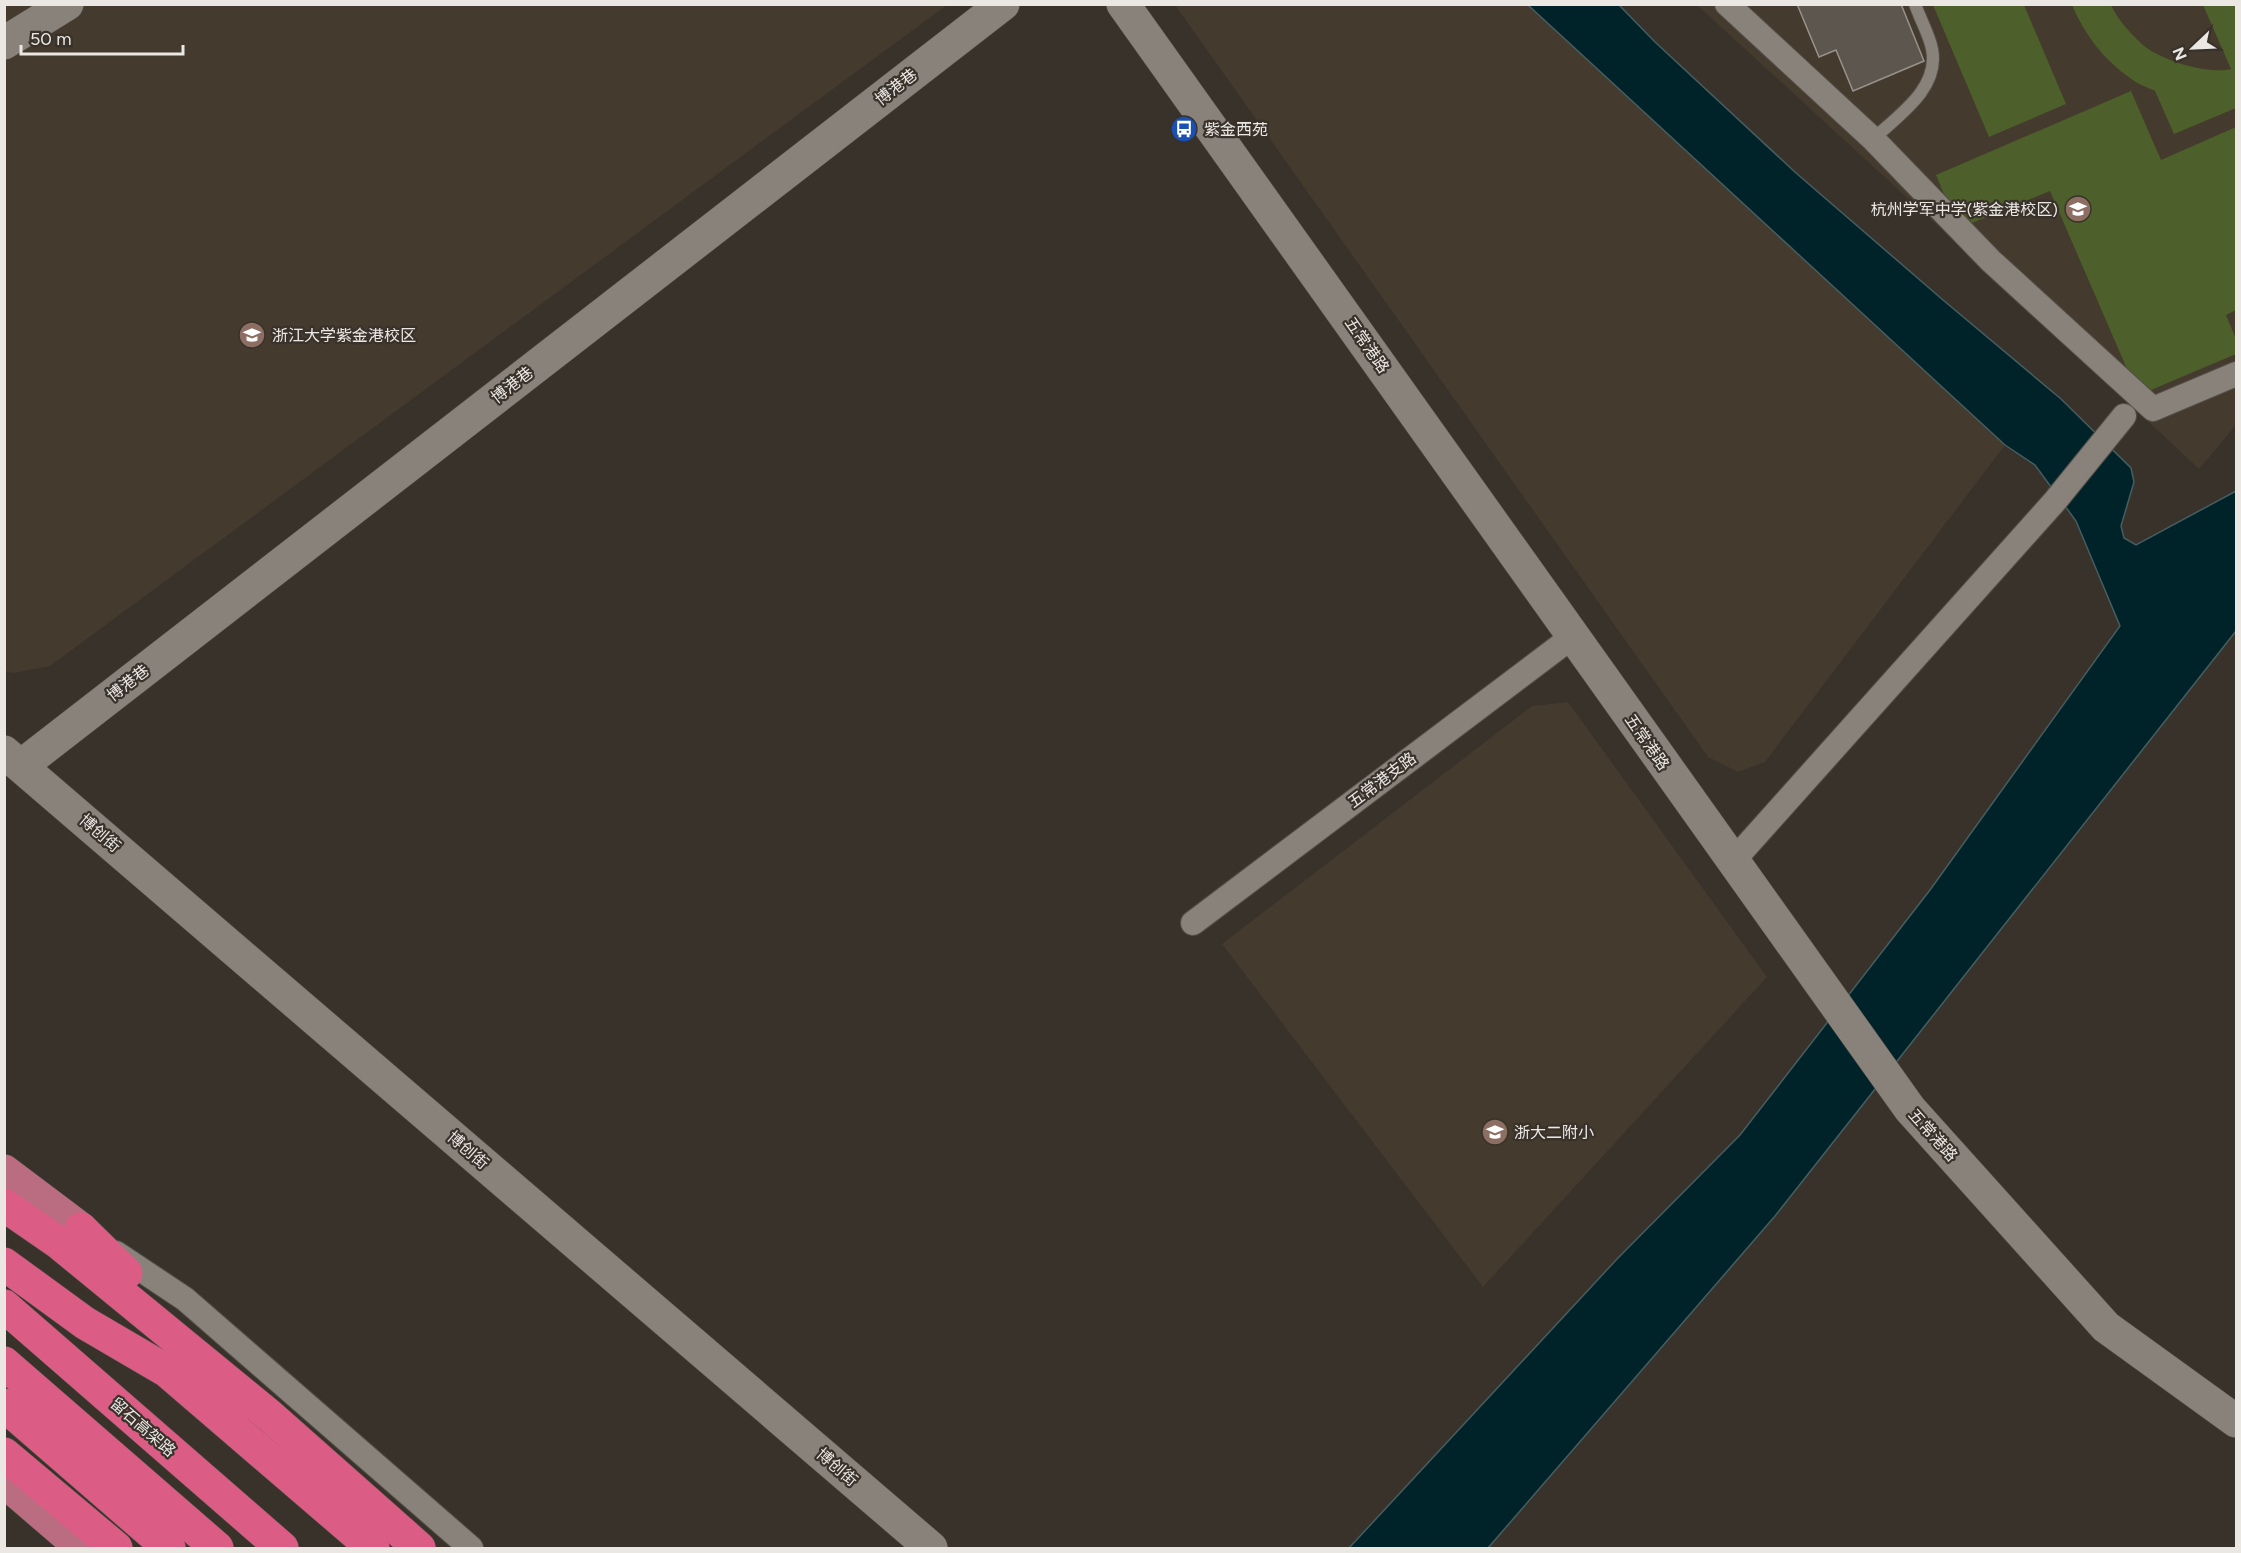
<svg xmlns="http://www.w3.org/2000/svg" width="2241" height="1553" font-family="Figtree,'Noto Sans SC',sans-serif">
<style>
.built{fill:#443a2d}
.green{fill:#4d5f2a}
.water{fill:#002329;stroke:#465e61;stroke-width:1.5}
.building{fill:#5c564e;stroke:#99928a;stroke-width:1.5}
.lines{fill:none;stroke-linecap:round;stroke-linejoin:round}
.lane-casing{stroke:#544f49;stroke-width:14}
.street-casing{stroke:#544f49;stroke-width:26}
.secondary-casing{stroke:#544f49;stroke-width:34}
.primary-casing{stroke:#544f49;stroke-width:34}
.highway-casing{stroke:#544f49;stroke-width:34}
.lane{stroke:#89827a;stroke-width:12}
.street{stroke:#89827a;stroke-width:24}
.secondary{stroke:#89827a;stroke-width:33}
.primary{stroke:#ba6c81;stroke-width:33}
.highway{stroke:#db5d85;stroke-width:33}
.labels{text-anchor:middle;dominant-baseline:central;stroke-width:4.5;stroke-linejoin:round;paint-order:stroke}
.street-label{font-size:16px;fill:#ebe7e3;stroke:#38322b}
.poi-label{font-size:16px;fill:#ebe7e3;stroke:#38322b;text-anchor:start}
</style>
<rect width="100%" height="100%" fill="#38322b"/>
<g class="built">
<path d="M4 5H947L50 666 14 673 4 671Z"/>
<path d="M1175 5H1528L2005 445 1765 762 1738 772 1708 757Z"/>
<path d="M1697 5H2236V425L2199 469 2001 284Z"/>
<path d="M1568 702 1767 977 1483 1287 1222 944 1532 706Z"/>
</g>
<g class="green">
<path d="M1933 5H2024L2066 104 1989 137Z"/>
<path d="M2072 5H2111C2118 20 2130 33 2143 45 2160 60 2209 75 2231 69L2203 5H2236V108L2174 134 2155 91C2147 87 2137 84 2130 78 2104 60 2084 34 2072 5Z"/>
<path d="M2131 91 2161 160 2236 127V310L2226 315 2236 339V354L2151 390 2127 369 2050 191 1972 223 1948 204 1936 175Z"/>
</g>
<path class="water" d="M1528 5H1619L1655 42 1796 173 1943 300 2061 399 2131 468 2134 482 2121 526 2124 538 2136 545 2236 491V631L1775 1216 1488 1548H1349L1617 1259 1740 1135 1930 890 2120 626 2076 521 2035 465 2005 445Z"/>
<path class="building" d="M1797 4H1901L1924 61 1853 91 1836 50 1819 57Z"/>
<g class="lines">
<defs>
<path id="lane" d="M1873 139C1899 115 1940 88 1932 49 1929 34 1920 19 1915 4"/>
<g id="street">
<path d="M1727 4 1873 139 1991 261 2153 409 2236 374"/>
<path d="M1733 861 2055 501 2124 416"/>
<path d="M1193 923 1572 637"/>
<path d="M116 1253 185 1299 471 1548"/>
</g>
<g id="secondary">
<path d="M1123 4 1910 1109 2106 1327 2236 1421"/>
<path d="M4 43 67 4"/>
<path d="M4 752 931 1548"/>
<path d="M21 766 1003 4"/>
</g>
<g id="primary">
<path d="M4 1171 81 1229"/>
<path d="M4 1481 82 1548"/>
</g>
<g id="highway">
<path d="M4 1205 59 1243 270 1416 419 1548"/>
<path d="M81 1229 126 1273"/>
<path d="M4 1264 85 1323 167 1371 373 1548"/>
<path d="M4 1306 282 1548"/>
<path d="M4 1363 217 1548"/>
<path d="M4 1405 169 1548"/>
<path d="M4 1454 116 1548"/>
</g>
</defs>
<use href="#lane" class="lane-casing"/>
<use href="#street" class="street-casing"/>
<use href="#secondary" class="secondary-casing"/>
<use href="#primary" class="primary-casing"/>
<use href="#highway" class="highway-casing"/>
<use href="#lane" class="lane"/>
<use href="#street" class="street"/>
<use href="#secondary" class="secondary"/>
<use href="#primary" class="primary"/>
<use href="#highway" class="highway"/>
</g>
<defs>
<symbol id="bus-disc" viewBox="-11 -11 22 22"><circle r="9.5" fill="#1a4fb4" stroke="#38322b"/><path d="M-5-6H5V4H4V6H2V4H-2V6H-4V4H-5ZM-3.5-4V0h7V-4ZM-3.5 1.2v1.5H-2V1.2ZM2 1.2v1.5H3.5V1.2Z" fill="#fff"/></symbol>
<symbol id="school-disc" viewBox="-11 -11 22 22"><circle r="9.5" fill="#8d6e63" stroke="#38322b"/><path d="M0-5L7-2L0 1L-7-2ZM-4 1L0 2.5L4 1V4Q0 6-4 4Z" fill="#fff"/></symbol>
<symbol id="university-disc" viewBox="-11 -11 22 22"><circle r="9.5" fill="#8d6e63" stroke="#38322b"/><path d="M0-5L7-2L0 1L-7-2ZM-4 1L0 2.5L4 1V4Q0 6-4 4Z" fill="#fff"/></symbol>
</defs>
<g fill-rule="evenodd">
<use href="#bus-disc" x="1169" y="114" width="30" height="30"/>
<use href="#school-disc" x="2063" y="194" width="30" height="30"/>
<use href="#university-disc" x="237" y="320" width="30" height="30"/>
<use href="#school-disc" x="1480" y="1117" width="30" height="30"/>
</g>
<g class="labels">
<g class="street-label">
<text transform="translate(896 87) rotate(-38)">博港巷</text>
<text transform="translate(1367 345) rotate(55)">五常港路</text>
<text transform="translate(512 385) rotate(-38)">博港巷</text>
<text transform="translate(128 683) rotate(-38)">博港巷</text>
<text transform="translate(1647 742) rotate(55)">五常港路</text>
<text transform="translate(1382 780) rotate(-37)">五常港支路</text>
<text transform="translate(100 833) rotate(41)">博创街</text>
<text transform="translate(1933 1135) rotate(48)">五常港路</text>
<text transform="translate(468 1150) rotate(41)">博创街</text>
<text transform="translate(143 1427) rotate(41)">留石高架路</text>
<text transform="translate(837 1467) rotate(41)">博创街</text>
</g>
<g class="poi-label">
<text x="1204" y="129">紫金西苑</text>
<text x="2058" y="209" text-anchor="end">杭州学军中学(紫金港校区)</text>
<text x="272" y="335">浙江大学紫金港校区</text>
<text x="1514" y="1132">浙大二附小</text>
</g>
</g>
<rect width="2241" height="1553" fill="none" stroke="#ebe7e3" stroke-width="12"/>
<g transform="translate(2193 48) rotate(247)" stroke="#38322b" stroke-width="4.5" paint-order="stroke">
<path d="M0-4.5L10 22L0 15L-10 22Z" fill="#ebe7e3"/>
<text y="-9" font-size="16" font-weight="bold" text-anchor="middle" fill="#ebe7e3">N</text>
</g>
<path d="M21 45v9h162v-9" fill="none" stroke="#ebe7e3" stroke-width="3"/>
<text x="30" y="45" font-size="18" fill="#ebe7e3" stroke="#38322b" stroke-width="4.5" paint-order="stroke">50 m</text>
</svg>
